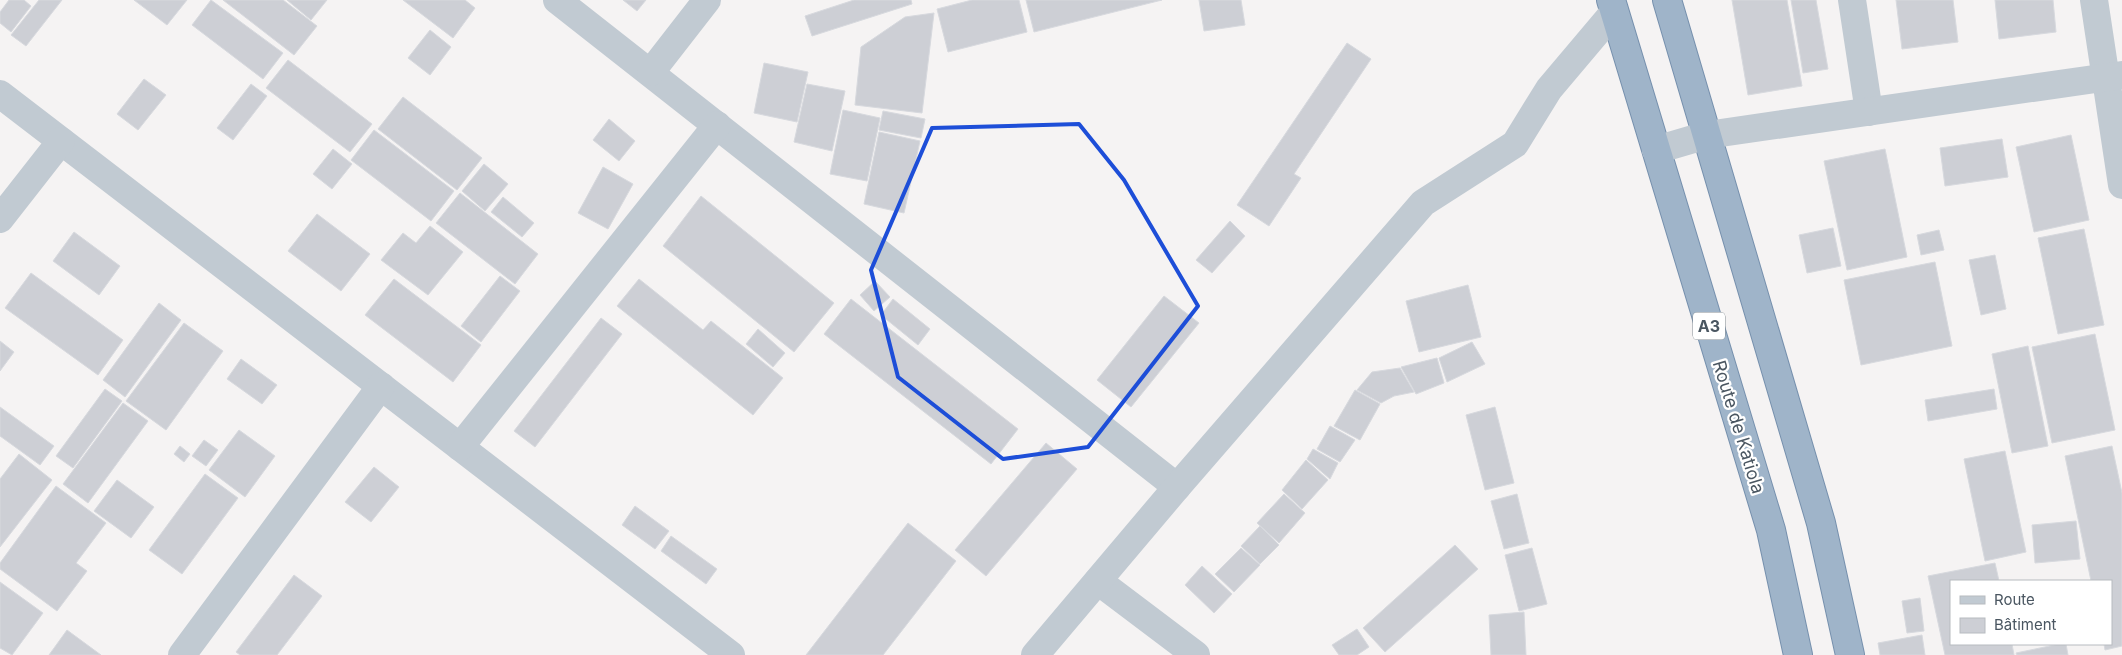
<svg xmlns="http://www.w3.org/2000/svg" width="2122" height="655" font-family="Inter,sans-serif">
<style>
.building{fill:#cdcfd5;stroke:#d7d9de}
.lines{fill:none;stroke-linecap:round;stroke-linejoin:round}
.trunk-casing{stroke:#7690ad;stroke-width:30}
.minor{stroke:#c1cad2;stroke-width:28}
.tertiary{stroke:#c1cad2;stroke-width:28}
.trunk{stroke:#9fb4c9;stroke-width:28}
.marked{fill:none;stroke:#1d4ed8;stroke-width:4;stroke-linejoin:round}
.labels{text-anchor:middle;dominant-baseline:central;stroke-width:4.5;stroke-linejoin:round;paint-order:stroke}
.shield{fill:#fff;stroke:#808990;stroke-width:1}
.shield-label{font-size:16px;font-weight:bold;fill:#4a5661}
.street-label{font-size:18px;fill:#4a5661;stroke:#fff}
</style>
<rect width="100%" height="100%" fill="#f5f3f3"/>
<g class="building">
<path d="M9 0H24L31 6 11 32 0 23V12Z"/>
<path d="M39 0H62L26 46 11 35Z"/>
<path d="M134 0H187L167 25Z"/>
<path d="M211 0 283 53 263 79 192 25Z"/>
<path d="M223 0H283L317 26 294 55Z"/>
<path d="M287 0H327L311 20Z"/>
<path d="M403 0H465L475 8 453 38Z"/>
<path d="M623 0H646L637 11Z"/>
<path d="M854 0H911L912 4 812 36 805 16Z"/>
<path d="M972 0H1019L1027 32 948 52 937 9Z"/>
<path d="M1026 0H1162L1034 32Z"/>
<path d="M1199 0H1241L1245 25 1204 31Z"/>
<path d="M1732 0H1787L1802 86 1748 95Z"/>
<path d="M1791 0H1816L1828 69 1803 73Z"/>
<path d="M1896 0H1953L1958 42 1902 49Z"/>
<path d="M1995 0H2053L2056 32 1999 39Z"/>
<path d="M934 13 922 113 855 105 861 47 905 17Z"/>
<path d="M430 30 451 47 430 75 408 58Z"/>
<path d="M1347 43 1371 59 1294 174 1301 178 1269 226 1237 205Z"/>
<path d="M288 60 372 124 350 152 266 88Z"/>
<path d="M764 63 808 72 797 122 754 113Z"/>
<path d="M144 79 166 95 138 130 117 114Z"/>
<path d="M251 84 267 96 233 140 217 128Z"/>
<path d="M807 84 845 91 832 151 794 142Z"/>
<path d="M403 97 482 158 457 190 378 129Z"/>
<path d="M843 110 880 118 867 181 830 174Z"/>
<path d="M883 111 925 119 921 138 879 130Z"/>
<path d="M609 119 635 141 619 161 593 140Z"/>
<path d="M374 130 454 191 431 221 351 160Z"/>
<path d="M879 132 920 141 904 213 864 204Z"/>
<path d="M2071 135 2089 220 2034 232 2016 147Z"/>
<path d="M2002 139 2008 177 1945 186 1940 148Z"/>
<path d="M333 149 352 164 332 189 313 174Z"/>
<path d="M1885 149 1907 257 1847 270 1824 161Z"/>
<path d="M484 164 508 184 485 211 462 191Z"/>
<path d="M603 167 633 184 608 229 578 213Z"/>
<path d="M460 193 538 254 515 284 436 223Z"/>
<path d="M701 196 834 303 794 352 663 246Z"/>
<path d="M503 197 534 223 522 237 491 212Z"/>
<path d="M317 214 370 254 341 291 288 251Z"/>
<path d="M1230 221 1245 236 1212 273 1196 260Z"/>
<path d="M430 226 463 252 428 295 381 260 403 233 416 243Z"/>
<path d="M1833 228 1841 266 1807 273 1799 235Z"/>
<path d="M2084 229 2104 325 2058 334 2038 238Z"/>
<path d="M1939 230 1944 250 1921 255 1917 235Z"/>
<path d="M74 232 120 266 99 295 53 261Z"/>
<path d="M1995 255 2006 309 1981 315 1969 260Z"/>
<path d="M1935 262 1952 346 1861 365 1844 280Z"/>
<path d="M31 273 123 340 98 375 5 308Z"/>
<path d="M500 276 520 291 481 342 461 326Z"/>
<path d="M394 279 481 345 453 382 365 315Z"/>
<path d="M639 279 703 330 711 321 783 378 753 415 617 306Z"/>
<path d="M875 281 890 297 874 311 860 295Z"/>
<path d="M1468 285 1481 337 1419 352 1406 301Z"/>
<path d="M1164 296 1199 323 1131 407 1097 380Z"/>
<path d="M851 299 1018 429 991 464 824 334Z"/>
<path d="M893 299 930 329 918 345 881 315Z"/>
<path d="M159 303 181 320 125 397 103 380Z"/>
<path d="M601 318 622 334 535 447 514 431Z"/>
<path d="M184 323 223 351 166 430 126 401Z"/>
<path d="M758 329 785 353 773 367 746 344Z"/>
<path d="M2095 334 2115 430 2052 443 2032 347Z"/>
<path d="M0 341 14 352 0 371Z"/>
<path d="M1472 342 1485 364 1447 382 1439 358Z"/>
<path d="M2028 346 2048 446 2012 453 1992 354Z"/>
<path d="M1437 358 1444 383 1416 394 1401 367Z"/>
<path d="M241 359 277 385 262 404 227 379Z"/>
<path d="M1400 368 1414 392 1394 396 1381 403 1357 390 1372 372Z"/>
<path d="M105 389 122 401 73 468 56 456Z"/>
<path d="M1994 389 1997 409 1928 421 1925 400Z"/>
<path d="M1355 390 1380 404 1360 440 1334 426Z"/>
<path d="M123 403 148 421 88 503 63 484Z"/>
<path d="M0 407 54 446 40 465 0 436Z"/>
<path d="M1495 407 1514 483 1485 490 1466 415Z"/>
<path d="M1330 426 1355 440 1340 462 1317 449Z"/>
<path d="M239 430 275 456 245 497 209 470Z"/>
<path d="M204 440 218 450 206 466 192 456Z"/>
<path d="M1046 443 1077 469 986 576 955 550Z"/>
<path d="M180 446 190 454 184 462 174 454Z"/>
<path d="M2112 446 2122 493V646L2105 650 2104 644H2111V581H2091L2065 456Z"/>
<path d="M1313 449 1338 463 1330 479 1307 459Z"/>
<path d="M2005 451 2026 552 1985 561 1964 459Z"/>
<path d="M19 454 52 480 0 547V479Z"/>
<path d="M1306 460 1328 480 1302 509 1282 490Z"/>
<path d="M374 467 399 487 371 522 345 502Z"/>
<path d="M205 474 238 498 182 574 149 550Z"/>
<path d="M117 480 154 507 131 538 94 511Z"/>
<path d="M56 486 106 523 76 563 87 571 57 611 0 569V563Z"/>
<path d="M1284 494 1305 513 1279 543 1257 523Z"/>
<path d="M1517 494 1529 543 1504 549 1491 501Z"/>
<path d="M635 506 669 531 655 549 622 525Z"/>
<path d="M2076 521 2080 559 2035 563 2032 525Z"/>
<path d="M908 523 956 561 883 655H806Z"/>
<path d="M1260 526 1279 545 1260 564 1241 546Z"/>
<path d="M671 536 717 569 706 584 661 551Z"/>
<path d="M1455 545 1478 569 1385 652 1363 628Z"/>
<path d="M1241 548 1260 565 1234 592 1215 574Z"/>
<path d="M1532 548 1547 604 1519 611 1505 555Z"/>
<path d="M1995 563 1999 581H1951V644H2012L2014 655H1945L1928 576Z"/>
<path d="M1202 566 1232 594 1214 613 1185 585Z"/>
<path d="M294 575 322 596 277 655H240L236 652Z"/>
<path d="M0 582 43 613 12 655 0 648Z"/>
<path d="M1920 598 1924 631 1907 633 1902 601Z"/>
<path d="M1524 612 1526 655H1491L1489 615Z"/>
<path d="M1357 629 1369 647 1357 655H1339L1332 645Z"/>
<path d="M67 630 101 655H49Z"/>
<path d="M1922 635 1925 655H1880L1878 643Z"/>
<path d="M2059 644H2066L2068 655H2017L2016 653Z"/>
</g>
<g class="lines">
<defs>
<g id="trunk">
<path d="M1611 0 1771 530 1798 655"/>
<path d="M1667 0 1821 523 1850 655"/>
</g>
</defs>
<use href="#trunk" class="trunk-casing"/>
<g class="minor">
<path d="M557 0 1177 487"/>
<path d="M1852 0 1869 112"/>
<path d="M2094 0 2122 185"/>
<path d="M651 72 707 0"/>
<path d="M0 94 731 655"/>
<path d="M0 219 61 141"/>
<path d="M460 447 717 125"/>
<path d="M1098 581 1196 655"/>
<path d="M182 655 381 386"/>
</g>
<g class="tertiary">
<path d="M1656 150 1707 135 2122 75"/>
<path d="M1035 655 1177 487 1423 203 1515 144 1549 89 1614 12"/>
</g>
<use href="#trunk" class="trunk"/>
</g>
<path class="marked" d="M1079 124 1124 180 1198 306 1088 447 1003 459 898 377 871 270 932 128Z"/>
<g class="labels">
<rect class="shield" x="1693" y="312.5" width="32" height="27" rx="4"/>
<g class="shield-label">
<text x="1709" y="326">A3</text>
</g>
<g class="street-label">
<text transform="translate(1739 427) rotate(73)">Route de Katiola</text>
</g>
</g>
<rect x="1950" y="580" width="162" height="65" fill="#ffffff" stroke="#b7bbc0"/>
<rect x="1960" y="596" width="25" height="8" fill="#c1cad2" stroke="#b7bbc0"/>
<text x="1994" y="605" font-size="15" fill="#4a5661">Route</text>
<rect x="1960" y="618" width="25" height="15" fill="#cdcfd5" stroke="#b7bbc0"/>
<text x="1994" y="630" font-size="15" fill="#4a5661">Bâtiment</text>
</svg>
